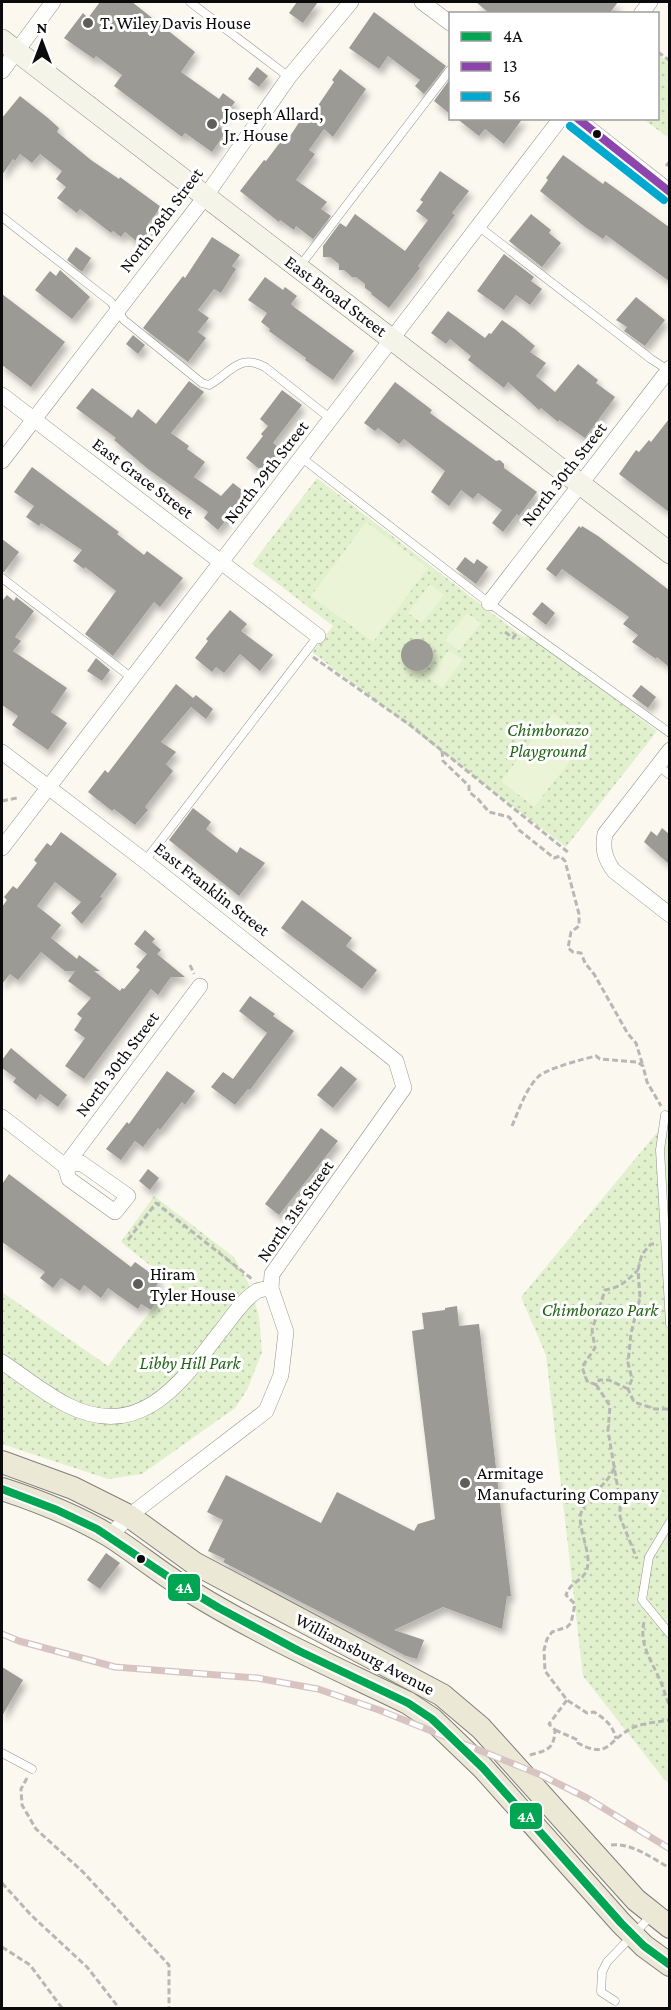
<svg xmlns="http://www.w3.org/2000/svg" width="671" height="2010" font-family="'Crimson Pro',serif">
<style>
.park{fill:url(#park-dots)}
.pitch{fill:#ebf4d7}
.building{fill:#9c9a95;filter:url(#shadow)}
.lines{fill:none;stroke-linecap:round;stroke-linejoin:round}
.lane-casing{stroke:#93928e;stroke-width:9}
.street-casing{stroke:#93928e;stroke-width:16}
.secondary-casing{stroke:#898884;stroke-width:22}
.primary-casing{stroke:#807f7b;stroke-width:24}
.path{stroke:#b7b7b5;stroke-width:3;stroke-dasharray:6 3;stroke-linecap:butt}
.lane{stroke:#fefefd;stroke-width:8}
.street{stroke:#fefefd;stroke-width:15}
.secondary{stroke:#f4f4e8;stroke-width:21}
.primary{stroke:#ece8d6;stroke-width:22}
.rail-casing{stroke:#d7c3c2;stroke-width:7}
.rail{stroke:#fff;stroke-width:4.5;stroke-dasharray:14;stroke-linecap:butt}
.bus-1-casing{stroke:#fff;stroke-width:12}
.bus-2-casing{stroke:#fff;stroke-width:12}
.bus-3-casing{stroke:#fff;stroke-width:12}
.bus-1{stroke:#00a651;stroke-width:8}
.bus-2{stroke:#8e44ad;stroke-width:8}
.bus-3{stroke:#00a9ce;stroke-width:8}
.poi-dot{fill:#5f5e5b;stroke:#fff;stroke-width:2}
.bus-dot{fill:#0b0b0b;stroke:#fff;stroke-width:2}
.labels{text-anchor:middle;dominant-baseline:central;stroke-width:6;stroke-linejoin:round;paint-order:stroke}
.poi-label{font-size:18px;fill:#0b0b0b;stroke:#fff;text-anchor:start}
.street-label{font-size:18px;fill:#0b0b0b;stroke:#fff}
.park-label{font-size:18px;font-style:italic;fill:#246519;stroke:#fff}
.line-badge{stroke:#fff;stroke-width:2}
.badge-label{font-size:16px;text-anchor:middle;font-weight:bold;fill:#fff}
</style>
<defs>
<pattern id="park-dots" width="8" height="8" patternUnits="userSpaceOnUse" patternTransform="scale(1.5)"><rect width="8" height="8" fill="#e1f1cd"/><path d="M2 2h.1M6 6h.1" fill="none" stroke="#c0cdaf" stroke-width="1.8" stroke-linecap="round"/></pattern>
<filter id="shadow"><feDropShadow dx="3.5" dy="6" stdDeviation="3" flood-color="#0004"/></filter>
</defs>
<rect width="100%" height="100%" fill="#faf8ef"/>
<g class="park">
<path d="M658 54 669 63V138L643 119 658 118Z"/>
<path d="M317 478 523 637 531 635 657 731 566 847 312 652 333 626 252 564Z"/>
<path d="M669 1118V1783L664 1779 583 1676 546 1355 521 1297Z"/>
<path d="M154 1196 234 1257 249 1284 259 1316 262 1352 247 1390 235 1408 142 1474 108 1479 2 1444V1292L108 1366 172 1283 121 1242Z"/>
</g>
<g class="pitch">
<path d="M366 522 428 568 373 642 311 596Z"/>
<path d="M430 584 444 595 422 623 408 613Z"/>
<path d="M467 613 481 623 459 651 445 640Z"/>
<path d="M449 650 463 660 442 688 428 677Z"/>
<path d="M553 713 587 739 534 807 501 781Z"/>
</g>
<g class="building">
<path d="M100 2H132L195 52 181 72 219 99 223 93 235 102 217 125 226 132 212 152 185 133 182 137 114 86 122 75 96 56 94 59 64 38 83 13 88 18Z"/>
<path d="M297 2H318L303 23 289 13Z"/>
<path d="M476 2H618L609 14H490Z"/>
<path d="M374 12 446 66 424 94 415 86 420 80 388 56 379 69 349 48Z"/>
<path d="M257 67 268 76 259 87 248 79Z"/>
<path d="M340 69 366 89 333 137 324 129 309 150 315 154 296 180 327 202 321 209 331 216 313 239 296 226 294 230 280 220 279 222 240 191 264 160 266 161 287 133 290 136 302 118 306 121 317 107 334 82 332 80Z"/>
<path d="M450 79V114L434 101Z"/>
<path d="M20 96 48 118 59 128 57 132 91 160 119 179 120 177 161 207 148 224 153 227 140 244 125 232 121 237 113 231 111 233 80 209 77 213 57 198 66 187 56 179 62 171 40 154 32 163 20 154 15 161 13 159 2 175V118Z"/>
<path d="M456 118H523L504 144 485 129 479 136Z"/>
<path d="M563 155 603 184 605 181 669 227V281L606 235 603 239 585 227 540 191 548 180 546 178Z"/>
<path d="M440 171 469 191 452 213 455 215 418 266 420 268 389 308 371 294 372 293 365 288V284L356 277H352L344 270H339V264L330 257H323V246L340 223 346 227 355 214 405 251 428 220 416 211 423 202 420 200Z"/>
<path d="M531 214 551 230 549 233 561 243 542 267 509 241Z"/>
<path d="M212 237 240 255 232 266 236 269 221 293 214 289 198 310 209 318 198 332 206 338 188 362 143 328 183 276 185 278Z"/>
<path d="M76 247 91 258 82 272 67 260Z"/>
<path d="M504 254 534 277 531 281 542 289 530 305 516 295 504 310 477 291Z"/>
<path d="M60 270 90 297 72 319 35 290 50 271 56 276Z"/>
<path d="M265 277 283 290 285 287 297 296 291 304 294 307 354 351 333 380 305 360 306 358 269 331 270 329 261 322 267 313 248 300Z"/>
<path d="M2 294 65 342 31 387 2 365Z"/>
<path d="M636 297 665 320 645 346 624 331 627 327 616 320Z"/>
<path d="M448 311 485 338 489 333 491 334 502 320 516 330 535 346 530 352 546 363 536 376 555 392 578 364 598 380 596 383 615 397 585 438 559 420 558 422 541 408 539 410 508 382 504 388 468 360 471 356 450 339 446 344 431 333Z"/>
<path d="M133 335 145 345 138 354 126 344Z"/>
<path d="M189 381 204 392 171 433 189 446 187 449 205 462 194 477 221 496 233 483 247 494 218 530 204 518 208 512 148 469 114 440 116 438 76 408 92 388 132 418 138 409 156 424Z"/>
<path d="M395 382 432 410 430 413 496 461 500 460 504 464V468L537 492 519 516 517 514 503 532 492 523 502 510 478 493 473 499 461 490 449 506 431 492 445 471 404 439 399 444 378 428 375 431 364 423Z"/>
<path d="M282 390 302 405 273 443 281 449 263 472 246 458 263 436 261 434 268 426 260 419Z"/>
<path d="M669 419V512L619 474 636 450 639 452 649 440 651 442Z"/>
<path d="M32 467 119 532 117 534 144 555 147 551 183 578 160 607 154 602 113 656 85 634 116 591 85 567 84 569 73 561 82 550 41 523 39 526 26 517 34 506 14 492Z"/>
<path d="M579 526 581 528 582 526 598 536 669 590V667L657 657 656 659 632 642 638 635 623 624 629 617 562 569 556 577 546 569Z"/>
<path d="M2 539 19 552 4 572H2Z"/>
<path d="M465 557 474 564 477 559 488 567 476 584 456 569Z"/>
<path d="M7 595 14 601 16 597 34 611 15 637 21 641 13 651 67 688 51 712 67 723 48 750 12 725 18 716 2 705V601Z"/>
<path d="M542 602 555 613 546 625 532 614Z"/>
<path d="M230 610 247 624 241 631 273 655 260 671 240 654 224 673 216 667 212 672 195 658 208 641 206 639Z"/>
<circle cx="417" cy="655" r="16"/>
<path d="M96 658 110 670 102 681 87 671Z"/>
<path d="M176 684 193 698 196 695 213 709 206 719 191 707 161 742 176 752 166 764 173 771 145 807 148 810 135 825 114 809 112 811 88 792 105 770 108 773Z"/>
<path d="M641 685 656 697 648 708 632 696Z"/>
<path d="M193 808 211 822 206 829 217 838 237 853 240 847 265 863 239 896 169 840Z"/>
<path d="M662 828 669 834V864L644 842 651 831 657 836Z"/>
<path d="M61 832 117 874 100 897 103 898 82 924 71 913 81 902 55 882 37 906 61 925 51 938 77 959 79 955 100 971H94L120 991 122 988 124 989 140 970 136 967 147 954 134 944 145 930 155 939 152 942 161 950 157 954 185 977H171L158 995 151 989 84 1079 65 1066 85 1038 74 1030 82 1018 77 1014 91 998 68 981 75 971H65L41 952 18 980 10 974 2 984V907L7 900 4 897 13 886 17 889 37 863 34 860 47 843 51 846Z"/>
<path d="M302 900 352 938 346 946 377 970 362 989 281 928Z"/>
<path d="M250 996 275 1014 273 1016 294 1031 250 1090 248 1089 235 1105 211 1087 223 1072 233 1079 267 1033 239 1011Z"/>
<path d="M11 1048 67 1095 58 1107 40 1094 36 1100 13 1082 16 1078 2 1068V1060Z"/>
<path d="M341 1066 357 1079 333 1108 317 1095Z"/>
<path d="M167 1071 195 1091 185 1105 182 1102 160 1130 158 1128 143 1147 135 1141 121 1160 106 1149 127 1122 129 1124Z"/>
<path d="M321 1128 338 1141 279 1215 265 1204Z"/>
<path d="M148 1169 159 1178 150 1190 139 1181Z"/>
<path d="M9 1174 131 1267 135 1262 160 1280 154 1289 162 1294 151 1310 141 1304 138 1309 108 1288 101 1298 84 1285 80 1291 61 1278 53 1288 40 1278 45 1272 2 1242V1184Z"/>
<path d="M457 1306 459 1326 479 1324 511 1596H507L502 1629 443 1607 394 1630 424 1640 417 1659 406 1656 223 1562 225 1559 208 1551 223 1520 207 1512 226 1475 321 1523 337 1492 414 1531 418 1524 435 1519 412 1331 424 1329 422 1313 445 1310V1308Z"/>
<path d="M106 1553 120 1563 100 1589 87 1580Z"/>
<path d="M2 1667 23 1680 2 1716Z"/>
</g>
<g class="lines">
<defs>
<g id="lane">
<path d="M190 2 289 77"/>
<path d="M2 217 111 302 124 320 202 383 209 385C231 373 238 353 265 367L331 419"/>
<path d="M478 226 651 359 668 370"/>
<path d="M300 266 450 70"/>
<path d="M302 458 489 603 670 733"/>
<path d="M2 578 132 678"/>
<path d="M658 766 670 775"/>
<path d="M145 861 318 636"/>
<path d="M665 1115 660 1150 670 1324"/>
<path d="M670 1522 649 1557 642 1600 670 1634"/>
<path d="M2 1753 32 1769"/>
<path d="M615 2001 601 1992 602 1972 607 1962 652 1915"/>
</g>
<g id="street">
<path d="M422 2 450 23"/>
<path d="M641 14 650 2"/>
<path d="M2 71 53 2"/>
<path d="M576 118 670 192"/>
<path d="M2 395 318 636"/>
<path d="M2 461 205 197 289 77 351 2"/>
<path d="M489 603 670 368"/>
<path d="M670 750 605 834C602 849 605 859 614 871L670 915"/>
<path d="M2 752 145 861 396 1061 404 1088 272 1274 271 1288 286 1332 281 1375 266 1411 129 1516 110 1536"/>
<path d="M2 848 561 118"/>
<path d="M2 1117 65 1166 69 1179 115 1212 128 1196 81 1163 65 1166"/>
<path d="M65 1166 200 986"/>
<path d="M2 1362C23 1376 44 1393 67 1405 140 1442 181 1383 220 1332 231 1319 242 1300 257 1291 261 1289 267 1289 271 1288"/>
</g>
<path id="secondary" d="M2 40 670 553"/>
<g id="primary">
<path d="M2 1462 73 1488 129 1516 194 1563 442 1695 481 1728 636 1900 670 1927"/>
<path d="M2 1489C39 1501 76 1516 110 1536 138 1554 164 1576 193 1593 261 1635 336 1668 408 1703L432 1719 483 1768 621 1923 644 1946 670 1965"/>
</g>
</defs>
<use href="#lane" class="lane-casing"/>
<use href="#street" class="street-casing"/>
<use href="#secondary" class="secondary-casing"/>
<use href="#primary" class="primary-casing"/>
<g class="path">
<path d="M658 52 670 61"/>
<path d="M666 166 670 161"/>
<path d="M505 632 513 638 516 634"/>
<path d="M313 657 410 725 569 853"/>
<path d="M442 751 443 761 469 786V792L478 799 489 812 509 817 519 830 554 858 560 856 565 861 579 914V926L571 932 568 948 573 952 581 953 585 963 594 974 628 1034 636 1043 643 1066"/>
<path d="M2 801 17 798"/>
<path d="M236 911 265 933"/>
<path d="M190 965 194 974"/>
<path d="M512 1126C519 1110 526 1088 539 1076 549 1068 583 1059 596 1056L600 1059 637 1062 643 1066 647 1082 661 1106"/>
<path d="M128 1240 156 1203 252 1279"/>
<path d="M654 1244H651L642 1254 638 1270 640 1298 631 1333 628 1363 632 1379 628 1389 634 1402 655 1409H670"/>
<path d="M597 1385 587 1381 582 1367 595 1348 592 1330 605 1290C622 1287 626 1281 638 1270"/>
<path d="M628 1389 609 1380H599L597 1386 610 1406 608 1431 620 1501V1517L637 1559"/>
<path d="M614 1468C607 1486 588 1494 581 1513 577 1523 589 1549 588 1563 587 1582 571 1579 566 1595L575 1604 571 1623 567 1627 552 1632 547 1639 544 1650 545 1671 567 1700 587 1713 594 1712C605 1719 613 1725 616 1739"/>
<path d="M644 1622C639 1644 651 1660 660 1680 664 1689 666 1698 670 1707"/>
<path d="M555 1730 578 1740V1743C609 1760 608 1740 632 1728 643 1723 657 1722 670 1720"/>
<path d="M530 1755C547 1750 554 1750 555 1730L549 1724 567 1700"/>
<path d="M27 1778 21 1789 22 1805 36 1829 83 1872 169 1965V2008"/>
<path d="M611 1845C631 1842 653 1859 670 1868"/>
<path d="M2 1883 31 1915 87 1967 119 2008"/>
<path d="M2 1947 30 1965 62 2008"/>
</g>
<use href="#lane" class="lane"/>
<use href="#street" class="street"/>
<use href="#secondary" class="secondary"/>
<use href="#primary" class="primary"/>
<defs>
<path id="rail" d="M2 1634 19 1641 115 1667 257 1678 318 1689 379 1710 541 1775 587 1798 670 1849"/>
</defs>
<use href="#rail" class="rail-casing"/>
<use href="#rail" class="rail"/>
<defs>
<path id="bus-1" d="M2 1489 57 1510 97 1529 182 1586 219 1608 299 1651 408 1703 432 1719 483 1768 621 1923 644 1946 670 1965"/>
<path id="bus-2" d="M577 118 670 192"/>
<path id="bus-3" d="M570 126 664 200"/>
</defs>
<use href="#bus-1" class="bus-1-casing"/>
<use href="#bus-2" class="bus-2-casing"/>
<use href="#bus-3" class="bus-3-casing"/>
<use href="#bus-1" class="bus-1"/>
<use href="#bus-2" class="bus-2"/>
<use href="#bus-3" class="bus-3"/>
</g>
<g class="poi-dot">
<circle cx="88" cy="23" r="6"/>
<circle cx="212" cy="124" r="6"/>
<circle cx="138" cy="1284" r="6"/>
<circle cx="465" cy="1483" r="6"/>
</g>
<g class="bus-dot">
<circle cx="597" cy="134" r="5"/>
<circle cx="141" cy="1559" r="5"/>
</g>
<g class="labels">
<g class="poi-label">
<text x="100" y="23">T. Wiley Davis House</text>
<text x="224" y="114">Joseph Allard,<tspan x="224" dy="21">Jr. House</tspan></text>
<text x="150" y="1274">Hiram<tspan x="150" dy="21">Tyler House</tspan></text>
<text x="477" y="1473">Armitage<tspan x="477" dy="21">Manufacturing Company</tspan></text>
</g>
<g class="street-label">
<text transform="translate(161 220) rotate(-53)">North 28th Street</text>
<text transform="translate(336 296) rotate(37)">East Broad Street</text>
<text transform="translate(266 472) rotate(-52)">North 29th Street</text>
<text transform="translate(564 474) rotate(-52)">North 30th Street</text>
<text transform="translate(143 478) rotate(37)">East Grace Street</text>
<text transform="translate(212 889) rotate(38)">East Franklin Street</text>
<text transform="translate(117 1064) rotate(-53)">North 30th Street</text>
<text transform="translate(295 1211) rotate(-55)">North 31st Street</text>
<text transform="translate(365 1654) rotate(28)">Williamsburg Avenue</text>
</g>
<g class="park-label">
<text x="548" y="730">Chimborazo<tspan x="548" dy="21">Playground</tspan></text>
<text x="600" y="1310">Chimborazo Park</text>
<text x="190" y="1363">Libby Hill Park</text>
</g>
</g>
<g class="line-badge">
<rect x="167" y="1573" width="34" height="29" rx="6" fill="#00a651"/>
<rect x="509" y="1802" width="34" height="28" rx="6" fill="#00a651"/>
</g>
<g class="badge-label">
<text x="184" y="1593">4A</text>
<text x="526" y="1822">4A</text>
</g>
<rect width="671" height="2010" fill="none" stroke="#0b0b0b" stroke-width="6"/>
<rect x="449" y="12" width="210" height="108" fill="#ffffff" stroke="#9d9d9d" stroke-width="1.5"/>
<rect x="461" y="32" width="30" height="9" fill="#00a651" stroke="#9d9d9d" stroke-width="1.5"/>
<text x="503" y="42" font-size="18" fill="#0b0b0b">4A</text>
<rect x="461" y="62" width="30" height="9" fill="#8e44ad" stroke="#9d9d9d" stroke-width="1.5"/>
<text x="503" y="72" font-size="18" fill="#0b0b0b">13</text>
<rect x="461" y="92" width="30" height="9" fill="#00a9ce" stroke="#9d9d9d" stroke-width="1.5"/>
<text x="503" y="102" font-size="18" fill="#0b0b0b">56</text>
<g transform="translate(42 42)" stroke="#ffffff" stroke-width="4.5" paint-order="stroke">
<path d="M0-4.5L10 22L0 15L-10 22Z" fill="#0b0b0b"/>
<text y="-9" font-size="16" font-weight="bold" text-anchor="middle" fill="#0b0b0b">N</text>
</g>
</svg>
